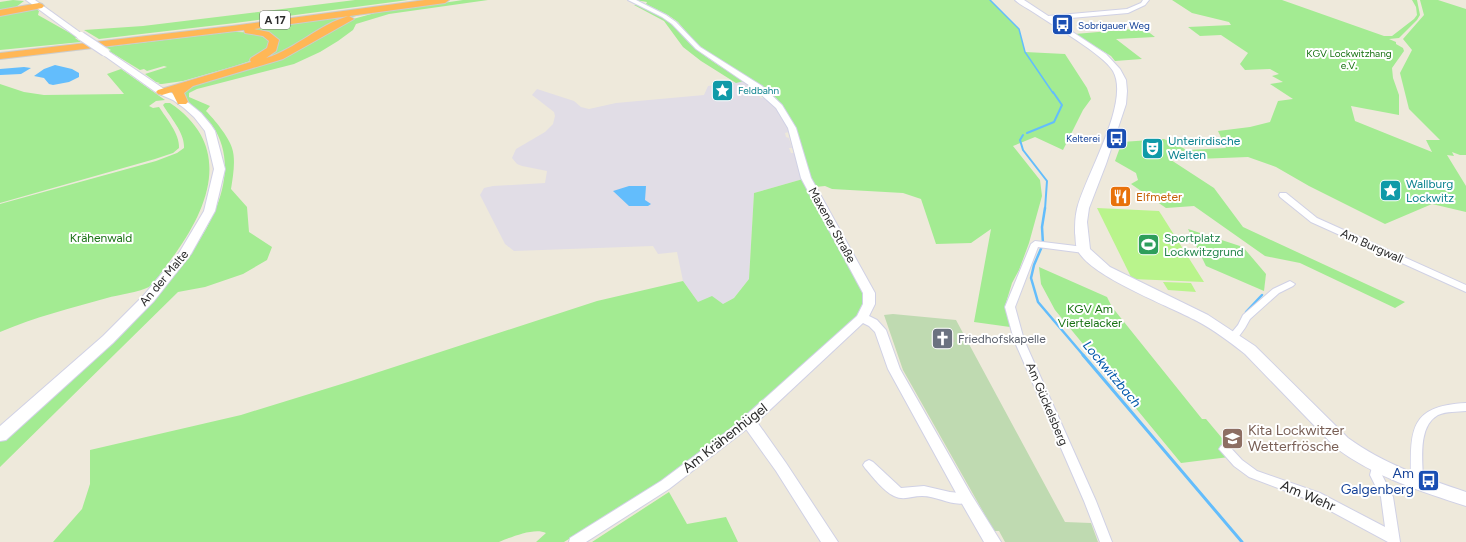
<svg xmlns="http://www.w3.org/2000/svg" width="1466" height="542" font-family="Figtree,sans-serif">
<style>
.industrial{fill:#e1dde6}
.green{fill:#a3eb92}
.cemetery{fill:#bfdab1}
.pitch{fill:#b9f48c}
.water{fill:#63bdfc}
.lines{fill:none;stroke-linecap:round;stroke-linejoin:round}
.stream-far3{stroke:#63bdfc;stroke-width:1.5}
.stream-far2{stroke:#63bdfc;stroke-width:2}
.stream-far1{stroke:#63bdfc;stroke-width:2.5}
.stream{stroke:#63bdfc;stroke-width:3}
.building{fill:#c9c7ba}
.minor-casing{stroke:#d0d1e5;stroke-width:2}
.tertiary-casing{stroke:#d0d1e5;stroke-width:2}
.secondary-casing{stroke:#d0d1e5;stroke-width:2}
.motorway-casing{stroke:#ccc;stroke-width:2}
.minor{fill:#fff;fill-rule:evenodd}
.tertiary{fill:#fff;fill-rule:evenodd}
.secondary{fill:#fff;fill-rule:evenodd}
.motorway{fill:#ffb756;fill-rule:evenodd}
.secondary-bridge-casing{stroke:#d0d1e5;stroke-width:10;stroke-linecap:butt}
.secondary-bridge{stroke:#fff;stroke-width:8}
.labels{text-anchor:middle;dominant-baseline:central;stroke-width:4;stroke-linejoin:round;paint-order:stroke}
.far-transit-label{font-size:10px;fill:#164399;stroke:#fff;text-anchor:start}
.far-park-label{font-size:10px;fill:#187112;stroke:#fff}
.far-culture-label{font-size:10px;fill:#0d838f;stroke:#fff;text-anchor:start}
.shield{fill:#fff;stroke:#6b6b6b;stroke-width:1}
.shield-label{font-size:11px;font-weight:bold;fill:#2b2b2b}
.culture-label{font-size:12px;fill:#0d838f;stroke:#fff;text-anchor:start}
.food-label{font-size:12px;fill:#c56008;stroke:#fff;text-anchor:start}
.street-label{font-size:12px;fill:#2b2b2b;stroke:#fff}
.park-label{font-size:12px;fill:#187112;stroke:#fff}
.leisure-label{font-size:12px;fill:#27864d;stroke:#fff;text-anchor:start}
.worship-label{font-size:12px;fill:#5b616d;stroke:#fff;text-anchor:start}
.water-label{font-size:13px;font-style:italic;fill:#0057aa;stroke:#fff}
.near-education-label{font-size:14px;fill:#785e54;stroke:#fff;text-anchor:start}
.near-street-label{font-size:14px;fill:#2b2b2b;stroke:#fff}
.near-transit-label{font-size:14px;fill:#164399;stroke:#fff;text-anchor:end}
</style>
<rect width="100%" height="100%" fill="#eee9db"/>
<path class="industrial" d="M744 81 759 92 757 94 761 98H768L777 107 787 127 789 132 785 133 786 137 789 138 792 148H789L791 153H794L803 179 754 193 749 279 734 298 723 304 698 302 683 281 677 252 658 254 653 246 514 251 505 244 480 195 484 188 493 186 545 183 547 171 522 166 517 164 512 158 516 149 545 132 553 124 555 116 554 112 532 95 537 89 574 101 581 107 589 109 616 103 704 95 708 86Z"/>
<g class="green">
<path d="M13 0 24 1 16 7 0 11V2Z"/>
<path d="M355 0H408L235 23 99 39 84 30 143 26Z"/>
<path d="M463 0H488L389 14 356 24 353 30 338 41 320 52 294 64 197 89 189 93V97L210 106 206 111C214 119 229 137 232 148 236 160 233 176 231 189L247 207 249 232 272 247 267 260 243 274 205 287 178 292 0 467V441L163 289C198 248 249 179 212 125 203 112 190 106 180 95L190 86 258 65 353 19 375 13Z"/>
<path d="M635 0H990L1019 29 1025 52 1065 54 1087 88 1091 99 1083 110 1063 150 1035 137 1013 146 1040 180 1042 196 1029 243 1019 270 1012 283 1005 306 1010 327 974 322 991 229 971 243 936 244 921 199 903 193 832 189 825 186 815 187 809 178 782 106 776 98 710 54 694 41 678 22 668 15 646 4 647 2Z"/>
<path d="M1172 0H1282L1384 36H1392L1414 19 1417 15 1416 7 1412 0H1417L1420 15 1417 20 1399 38 1389 39 1396 42V44L1403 48 1404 51 1392 68 1393 78 1399 95V115L1351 106 1355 121 1432 152 1426 140H1440L1409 109 1400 73 1412 50 1403 39 1424 15 1420 0H1438L1466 9V155H1460L1452 152 1454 156 1447 155 1466 186V212L1432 204 1385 224 1309 186 1276 167 1248 157 1171 160 1214 188 1243 227 1405 302 1395 308 1300 263 1265 256 1194 206 1166 208 1131 184 1138 180 1136 173 1115 161 1122 142 1164 139 1187 150 1226 148 1218 131 1250 127 1270 122 1278 101 1293 99 1270 84 1283 82 1272 76 1279 74 1270 69 1245 70 1240 64 1248 53 1221 35 1200 36 1188 27 1231 25 1229 22 1192 13Z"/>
<path d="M634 5C659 3 678 34 695 48 710 61 728 71 744 81L736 83 701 61 683 47 664 21Z"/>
<path d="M31 9H36L39 11 38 15 77 37 75 38 81 42 0 50V14Z"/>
<path d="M363 14 349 18 291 50 249 64C259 59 279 52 278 40L269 33 251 28Z"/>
<path d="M1133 29 1146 30 1155 37 1116 39 1142 59 1115 61 1111 56 1075 34Z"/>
<path d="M230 32C245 32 258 32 270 41L268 49 253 60 235 66 183 81 162 84H158L160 83 156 82 145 74 167 67 164 66 147 71 144 69 140 70 109 51 111 50 106 47Z"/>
<path d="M121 69 165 100 156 101 149 106 153 108 159 107C166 118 180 134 179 148L173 153 155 159 0 203V84L24 92 44 95 124 94 107 74Z"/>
<path d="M165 103H170C231 144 212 202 175 254 170 260 155 283 149 287 139 292 118 295 107 298 71 308 35 317 0 332V204L156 161 177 153 184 148C185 133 170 117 163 105Z"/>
<path d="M803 179 865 295 863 306 859 314 745 417 704 452 660 482 564 542H536L546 533C535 527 511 537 499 542H53L82 509 90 484V450L241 415 348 382 597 301 683 281 698 302 712 296 723 304 734 298 749 279 754 193Z"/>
<path d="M1188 229 1243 247 1266 274 1264 291 1206 266Z"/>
<path d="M1039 267 1107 297 1112 307 1202 419H1206L1237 456 1181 463 1055 310 1041 284Z"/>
<path d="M669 492 687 524 726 517 738 542H592Z"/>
</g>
<path class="cemetery" d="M893 314 956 320 1065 522 1091 523 1098 542H1005L999 531H994L903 370 884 315Z"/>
<g class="pitch">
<path d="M1097 208 1159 211 1204 282 1132 279Z"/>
<path d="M1163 282 1191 283 1196 292 1168 290Z"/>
</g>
<g class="water">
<path d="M55 65 72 69 79 73V77L69 82 53 85 49 84 44 78 34 76 44 69Z"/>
<path d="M24 67 31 68 21 74 0 75V69Z"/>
<path d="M629 186H646L645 200 651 204 648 206H629L613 191Z"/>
</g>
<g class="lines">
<path class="stream-far3" d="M990 0 1019 29 1025 52 1053 93"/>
<g class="stream-far2">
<path d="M1027 133 1054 122 1062 105 1053 92"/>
<path d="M1023 135 1020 140 1023 150 1047 181 1045 209"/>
</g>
<g class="stream-far1">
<path d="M1045 208 1042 227 1043 244 1034 265 1031 278 1038 302 1084 356"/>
<path d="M1246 312 1262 295"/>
</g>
<path class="stream" d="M1083 355 1242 542"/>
</g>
<path class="building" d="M934 335H952L955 342H936Z"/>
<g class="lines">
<defs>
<g id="minor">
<path d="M1280 193H1286L1317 218 1466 285V292L1311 222 1280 197 1279 195Z"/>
<path d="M1035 241 1084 247 1088 250 1084 253 1038 247 1015 307 1024 340 1096 501 1112 542H1100L1084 501 1014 340 1005 307 1031 244Z"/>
<path d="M1290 281 1295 284 1293 286 1279 293 1250 319 1245 328 1237 339H1229L1228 337 1238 325 1243 315 1273 289Z"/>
<path d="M1466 403V411C1457 412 1447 411 1438 415 1417 427 1423 461 1423 481L1421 485 1417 486 1413 485 1411 481C1411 432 1407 406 1466 403Z"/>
<path d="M748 418 752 419 754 422 752 425 669 489 586 542H569L570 538 661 481 744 419Z"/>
<path d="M1225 444 1229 446 1242 460 1257 471 1320 493 1385 527 1381 497 1370 475 1373 463 1377 461 1381 463 1383 466 1382 475 1393 497 1400 542H1388L1312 501 1249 477 1234 466 1219 449 1221 446Z"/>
<path d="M869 460 873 462 901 488 924 486 950 492 970 494 972 498 970 502C953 508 939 496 922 496 911 496 904 501 894 496 883 491 873 477 865 468L863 465 865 462Z"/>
</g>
<g id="tertiary">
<path d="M628 0H636L666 15 676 22 700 47 762 86 782 105 796 128 811 178 875 293V304L869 316 877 320 886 330 900 369 971 494 1001 542H984L961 502 888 369 875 332 869 326 863 323 757 422 786 463 838 542H821L776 471 741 422 743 418 857 316 863 304V293L801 178 788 128 776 108 756 90 696 49 672 24 662 17Z"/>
<path d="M1143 0H1149L1145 5 1128 13 1048 20 1045 18 1048 16 1127 9 1141 3Z"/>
</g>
<g id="secondary">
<path d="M26 0H35L85 36 84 38H78Z"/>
<path d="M1015 0H1024L1106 54 1120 69 1126 80 1127 91 1126 104 1106 164 1089 208 1087 222 1090 249 1110 267 1208 315 1255 346 1348 438C1384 464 1424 478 1466 492V506C1420 491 1375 477 1336 448L1245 354C1230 342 1214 330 1197 321 1169 306 1092 277 1078 251 1075 245 1076 239 1075 233 1075 225 1075 217 1077 209 1085 176 1131 102 1113 71 1103 54 1052 25 1033 12 1027 8 1020 5 1015 0Z"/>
<path d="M105 49 164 89 185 100 201 113 211 125 215 131 225 169 215 211 191 254 154 301 113 343 6 440 0 441V426L103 336 144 295 179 253 204 211 214 169 205 131 194 117 184 108 173 100 157 93 102 54 101 52Z"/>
</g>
<g id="motorway">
<path d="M425 0H449L445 3 254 29 269 32 279 40 276 51 266 58C296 49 319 24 349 16L354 19 283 59 193 86 184 93 188 102 186 104H178L172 92 162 95 158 94 156 92 158 90 251 62 250 60 251 58 267 48 269 41 263 36 245 33 244 30 0 59V53L232 26Z"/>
<path d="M39 3 42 4 44 6 42 8 0 16V10Z"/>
</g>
</defs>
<use href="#minor" class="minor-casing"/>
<use href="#tertiary" class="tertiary-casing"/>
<use href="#secondary" class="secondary-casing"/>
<use href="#motorway" class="motorway-casing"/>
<use href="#minor" class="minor"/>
<use href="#tertiary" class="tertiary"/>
<use href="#secondary" class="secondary"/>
<use href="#motorway" class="motorway"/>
<defs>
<path id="secondary-bridge" d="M81 36 105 52"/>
</defs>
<use href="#secondary-bridge" class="secondary-bridge-casing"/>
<use href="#secondary-bridge" class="secondary-bridge"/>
</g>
<defs>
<symbol id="bus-square" viewBox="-11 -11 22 22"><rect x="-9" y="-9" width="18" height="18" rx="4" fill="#1a4fb4" stroke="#fff"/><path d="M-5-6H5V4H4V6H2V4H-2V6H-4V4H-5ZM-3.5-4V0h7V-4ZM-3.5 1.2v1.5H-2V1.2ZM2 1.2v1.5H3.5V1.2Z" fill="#fff"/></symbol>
<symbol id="sight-square" viewBox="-11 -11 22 22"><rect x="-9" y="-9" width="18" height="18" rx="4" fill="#0f9aa8" stroke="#fff"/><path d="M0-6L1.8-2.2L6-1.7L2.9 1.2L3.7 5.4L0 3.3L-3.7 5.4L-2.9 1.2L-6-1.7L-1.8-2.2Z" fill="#fff"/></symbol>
<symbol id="theatre-square" viewBox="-11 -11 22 22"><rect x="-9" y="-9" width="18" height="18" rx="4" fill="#0f9aa8" stroke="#fff"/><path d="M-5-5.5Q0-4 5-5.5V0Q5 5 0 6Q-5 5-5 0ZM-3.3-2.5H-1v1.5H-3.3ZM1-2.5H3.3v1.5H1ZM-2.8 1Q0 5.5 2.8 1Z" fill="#fff"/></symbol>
<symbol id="restaurant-square" viewBox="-11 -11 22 22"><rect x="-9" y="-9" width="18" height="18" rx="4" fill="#e8710a" stroke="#fff"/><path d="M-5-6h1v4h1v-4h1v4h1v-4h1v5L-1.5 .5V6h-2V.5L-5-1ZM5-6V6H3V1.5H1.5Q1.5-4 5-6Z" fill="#fff"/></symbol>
<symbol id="stadium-square" viewBox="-11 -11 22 22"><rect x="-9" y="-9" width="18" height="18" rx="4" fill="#2e9e5b" stroke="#fff"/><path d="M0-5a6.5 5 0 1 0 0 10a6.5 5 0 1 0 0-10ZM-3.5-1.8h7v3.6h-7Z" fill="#fff"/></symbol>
<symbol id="church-square" viewBox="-11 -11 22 22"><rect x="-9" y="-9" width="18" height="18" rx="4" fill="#6b7280" stroke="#fff"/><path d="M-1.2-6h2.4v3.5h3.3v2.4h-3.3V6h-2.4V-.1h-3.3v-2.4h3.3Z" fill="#fff"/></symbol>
<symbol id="school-square" viewBox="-11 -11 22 22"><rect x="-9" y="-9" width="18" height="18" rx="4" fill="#8d6e63" stroke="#fff"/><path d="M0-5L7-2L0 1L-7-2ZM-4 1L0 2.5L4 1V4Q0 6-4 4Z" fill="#fff"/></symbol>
</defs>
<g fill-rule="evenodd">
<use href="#bus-square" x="1050" y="12" width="25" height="25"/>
<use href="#sight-square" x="710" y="78" width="25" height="25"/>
<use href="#bus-square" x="1104" y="126" width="25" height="25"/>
<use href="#theatre-square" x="1140" y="136" width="25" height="25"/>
<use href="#sight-square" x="1378" y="178" width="25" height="25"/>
<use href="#restaurant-square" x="1108" y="184" width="25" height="25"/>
<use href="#stadium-square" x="1136" y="232" width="25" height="25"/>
<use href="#church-square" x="930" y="326" width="25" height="25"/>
<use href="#school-square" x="1220" y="426" width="25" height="25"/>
<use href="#bus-square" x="1416" y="468" width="25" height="25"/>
</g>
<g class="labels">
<g class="far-transit-label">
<text x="1078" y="25">Sobrigauer Weg</text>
<text x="1100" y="138" text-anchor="end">Kelterei</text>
</g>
<g class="far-park-label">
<text x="1349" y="53">KGV Lockwitzhang<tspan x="1349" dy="12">e.V.</tspan></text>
</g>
<g class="far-culture-label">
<text x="738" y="90">Feldbahn</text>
</g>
<rect class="shield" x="260" y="11" width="30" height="18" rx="3"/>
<g class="shield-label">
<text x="275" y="20">A 17</text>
</g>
<g class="culture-label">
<text x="1168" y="141">Unterirdische<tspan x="1168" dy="14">Welten</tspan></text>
<text x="1406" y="184">Wallburg<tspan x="1406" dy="14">Lockwitz</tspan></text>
</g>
<g class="food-label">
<text x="1136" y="197">Elfmeter</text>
</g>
<g class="street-label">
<text transform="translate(832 225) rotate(61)">Maxener Straße</text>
<text transform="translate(1372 246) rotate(24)">Am Burgwall</text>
<text transform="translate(164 278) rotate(-50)">An der Malte</text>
<text transform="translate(1047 404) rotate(67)">Am Gückelsberg</text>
</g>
<g class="park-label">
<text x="101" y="238">Krähenwald</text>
<text x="1090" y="309">KGV Am<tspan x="1090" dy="14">Viertelacker</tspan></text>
</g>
<g class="leisure-label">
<text x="1164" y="238">Sportplatz<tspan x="1164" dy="14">Lockwitzgrund</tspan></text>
</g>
<g class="worship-label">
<text x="958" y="339">Friedhofskapelle</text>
</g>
<g class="water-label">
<text transform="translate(1112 374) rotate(50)">Lockwitzbach</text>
</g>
<g class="near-education-label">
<text x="1248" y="430">Kita Lockwitzer<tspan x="1248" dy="16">Wetterfrösche</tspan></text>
</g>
<g class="near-street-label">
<text transform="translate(725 438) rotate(-38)">Am Krähenhügel</text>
<text transform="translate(1308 496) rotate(23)">Am Wehr</text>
</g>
<g class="near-transit-label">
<text x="1414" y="473">Am<tspan x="1414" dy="16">Galgenberg</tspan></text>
</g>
</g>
</svg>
